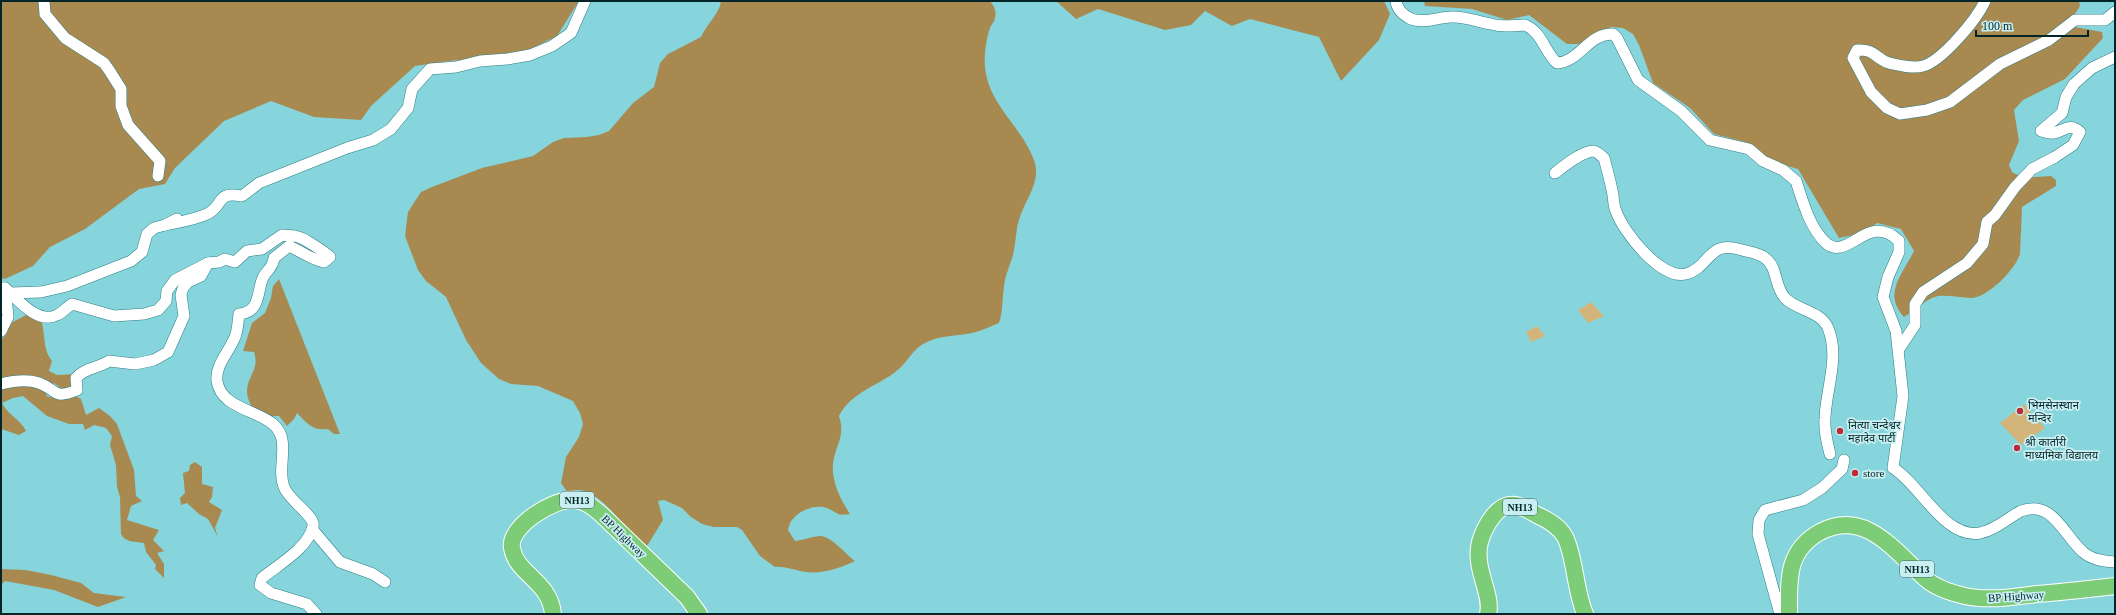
<svg xmlns="http://www.w3.org/2000/svg" width="2116" height="615" font-family="'Times New Roman','Noto Sans Devanagari',serif">
<style>
.green{fill:#d3b57c}
.forest{fill:#a88a51}
.lines{fill:none;stroke-linecap:round;stroke-linejoin:round}
.minor-casing{stroke:#2d7f86;stroke-width:12}
.highway-casing{stroke:#fff;stroke-width:18}
.minor{stroke:#fff;stroke-width:11}
.highway{stroke:#7dcc77;stroke-width:16}
.poi-dot{fill:#bb2b36;stroke:#c9eff2;stroke-width:1.5}
.labels{text-anchor:middle;dominant-baseline:central;stroke-width:3.5;stroke-linejoin:round;paint-order:stroke}
.shield{fill:#c9eff2;stroke:#3e6265;stroke-width:1}
.shield-label{font-size:10px;font-weight:bold;fill:#022528}
.poi-label{font-size:11px;fill:#022528;stroke:#c9eff2;text-anchor:start}
.street-label{font-size:11px;fill:#022528;stroke:#c9eff2}
</style>
<rect width="100%" height="100%" fill="#86d5dc"/>
<g class="green">
<path d="M1591 302 1604 316 1588 323 1578 310Z"/>
<path d="M1537 326 1545 336 1531 342 1526 332Z"/>
<path d="M2024 404 2045 428 2021 445 2000 423Z"/>
</g>
<g class="forest">
<path d="M1 1H579L557 36 518 55 449 61 415 66 371 106 361 120 314 117 271 101 224 121 175 168 165 184 139 189 85 229 50 247 33 266 5 279 1 278Z"/>
<path d="M721 1H990C994 6 997 11 995 18 995 21 991 25 990 28 986 39 984 56 985 67 989 106 1021 125 1034 160 1042 182 1025 199 1019 220 1016 229 1016 240 1014 250 1012 262 1005 274 1004 287 1002 300 1003 311 999 323 991 326 983 330 976 332 959 337 941 334 925 343 913 349 908 361 899 369 879 386 852 391 839 416 845 434 838 441 834 458 829 477 840 499 850 514 835 516 839 513 827 508 816 504 800 510 793 519 790 521 789 527 788 530L795 541C803 540 814 536 820 536 833 537 844 553 855 561 841 568 822 574 806 572 796 571 786 566 775 567L760 556 742 530 737 527H714L702 524 691 517 682 508 664 500 658 501 663 520 647 546C625 534 595 476 568 493L561 483 566 457 579 437 583 424 580 413 573 401 538 386 511 384 499 379 481 363 466 340 446 297 426 281 418 270 405 236 408 212 421 192 432 187 482 168 533 156 553 142 564 138 587 137 599 135 609 131 633 103 654 87 660 63 668 54 701 37C706 25 720 13 721 1Z"/>
<path d="M1056 1H1384L1390 14 1379 40 1341 81 1319 37 1250 19 1232 26 1205 11 1191 25 1165 30 1098 9 1076 19Z"/>
<path d="M1424 1H2079L2080 6 2070 22 2075 27 2102 32 2103 38 2065 79 2023 100 2014 110 2019 141 2009 165 2012 172 2023 178 2051 176 2056 180V186L2022 207 2020 254C2015 270 1988 297 1972 298 1961 298 1949 295 1938 296 1927 298 1914 311 1904 317 1882 293 1903 274 1914 251L1901 229 1877 223 1863 233 1839 238 1798 169 1774 162 1745 142 1714 134 1690 108 1653 83 1639 45 1633 34 1623 28 1611 27 1579 44H1567L1529 15 1507 20 1472 9 1425 6Z"/>
<path d="M279 279 340 434H334L328 429C312 431 308 424 297 413L294 419 287 426 279 416H273L268 425C259 416 247 405 247 391 247 376 260 370 254 352L243 351 252 323 265 313 271 298 273 286Z"/>
<path d="M28 314 39 315C47 331 41 347 52 361L49 371 57 375 76 374 77 383 63 390 54 383 46 396 63 400 74 395 81 399 86 415 99 408 110 416 117 424 134 470 136 496 142 501 131 506 127 520 159 530 153 540 164 551 157 553 164 564V578L155 569 156 565 146 552 144 543C134 541 126 543 121 534L120 497 117 487 116 465 110 445 112 436 106 428 94 425 85 430 83 424H69L47 416 23 396 13 398 2 403C8 415 20 419 26 431L19 435 1 429V340L7 333 9 324Z"/>
<path d="M195 462 202 467V484L213 487 212 497 209 502 222 510 215 528 218 537 208 519 199 514 187 503 181 505 180 498 185 493 183 473 189 471 190 465Z"/>
<path d="M1 569 26 570 51 575 81 583 94 593 126 597 98 607 54 590 5 581 1 585Z"/>
</g>
<g class="lines">
<defs>
<g id="minor">
<path d="M44 1 45 14 65 38 104 63 109 70 121 89V106L128 125 160 161 158 176"/>
<path d="M1396 1C1397 10 1403 15 1411 19 1424 24 1439 17 1451 17 1466 16 1477 22 1491 24 1502 27 1513 26 1525 25 1542 32 1544 51 1557 63 1579 62 1589 33 1613 34L1617 38 1638 80 1681 111 1710 140 1749 149 1763 161 1783 170 1796 181C1803 202 1809 226 1825 242 1847 264 1868 210 1899 241V252L1888 277 1883 297 1896 331 1903 396 1893 468C1920 484 1944 539 1980 533 1995 530 2008 518 2021 511 2053 499 2064 536 2083 552 2092 560 2104 561 2115 562"/>
<path d="M1985 1C1977 19 1942 61 1923 66 1913 69 1899 65 1889 63 1875 59 1876 49 1857 50L1853 58 1871 92 1887 108 1900 114 1927 110 1950 102 2000 64 2049 40 2075 20H2105L2115 12"/>
<path d="M1555 173C1564 166 1582 151 1594 151 1598 152 1601 156 1604 158 1607 169 1610 180 1612 190 1614 197 1613 205 1616 211 1623 232 1661 280 1686 274 1711 267 1707 239 1742 250 1749 252 1759 253 1765 258 1778 267 1774 286 1785 298 1796 310 1821 311 1828 328 1840 357 1826 389 1825 418 1824 430 1827 442 1830 454"/>
<path d="M177 219 165 225C179 222 194 220 207 214 225 205 215 191 242 196L259 183 347 148 373 140 391 129 408 108 412 89 430 69 456 67 480 61 507 59 530 55 552 46 571 33 585 1"/>
<path d="M208 263 219 262 225 259 235 262 247 251 262 249 282 235C287 236 293 235 298 237 304 238 326 253 330 257L324 262C310 259 301 251 289 246L274 258C272 271 265 270 262 280 257 294 260 312 239 314 238 321 238 330 235 337 229 352 215 365 217 381 221 408 257 410 273 424 292 440 276 467 284 487 289 501 316 516 313 527 307 549 278 565 262 578L260 585 271 593 307 604 316 614"/>
<path d="M1 288H5C17 299 38 325 57 315 62 313 67 307 72 304L114 316 144 314 158 310 166 301 167 291 175 280 208 263 201 276 188 282 183 288 181 295 184 316 168 352 154 360 135 364 109 361C99 368 84 368 76 378L77 390C53 400 58 390 39 383 27 379 13 381 1 384"/>
<path d="M11 293 41 292 67 286 131 261 142 252 147 234 154 228 165 225"/>
<path d="M1 331 8 317 5 288"/>
<path d="M1899 349 1915 325V304L1923 292 1967 263 1983 244 1987 222 1995 215 2015 187 2032 169 2055 157 2073 145 2080 132C2070 123 2065 130 2054 133 2050 134 2045 132 2041 131L2062 113 2066 97 2074 84 2092 68 2115 57"/>
<path d="M312 529 340 562 373 574 385 582"/>
<path d="M1780 614 1758 534 1759 520 1765 510 1803 500 1822 488 1842 469 1844 460"/>
</g>
<g id="highway">
<path d="M553 614C550 581 516 574 512 548 508 526 556 497 575 500 586 501 594 508 602 515L687 597 699 614"/>
<path d="M1488 614C1493 594 1473 568 1480 542 1484 528 1497 502 1515 505 1522 506 1530 511 1537 515 1548 520 1559 526 1565 537 1575 556 1575 591 1585 614"/>
<path d="M1789 614C1789 580 1786 551 1820 532 1866 508 1895 552 1926 579 1936 588 1952 593 1965 596 1988 601 2013 597 2037 594 2063 592 2089 589 2115 586"/>
</g>
</defs>
<use href="#minor" class="minor-casing"/>
<use href="#highway" class="highway-casing"/>
<use href="#minor" class="minor"/>
<use href="#highway" class="highway"/>
</g>
<g class="poi-dot">
<circle cx="2020" cy="411" r="4"/>
<circle cx="1840" cy="431" r="4"/>
<circle cx="2017" cy="448" r="4"/>
<circle cx="1855" cy="473" r="4"/>
</g>
<g class="labels">
<g class="shield">
<rect x="560" y="492" width="34" height="16" rx="3"/>
<rect x="1503" y="499" width="34" height="16" rx="3"/>
<rect x="1900" y="561" width="34" height="16" rx="3"/>
</g>
<g class="shield-label">
<text x="577" y="500">NH13</text>
<text x="1520" y="507">NH13</text>
<text x="1917" y="569">NH13</text>
</g>
<g class="poi-label">
<text x="2028" y="405">भिमसेनस्थान<tspan x="2028" dy="13">मन्दिर</tspan></text>
<text x="1848" y="425">नित्या चन्देश्वर<tspan x="1848" dy="13">महादेव पार्टी</tspan></text>
<text x="2025" y="442">श्री कार्तारी<tspan x="2025" dy="13">माध्यमिक विद्यालय</tspan></text>
<text x="1863" y="473">store</text>
</g>
<g class="street-label">
<text transform="translate(624 536) rotate(44)">BP Highway</text>
<text transform="translate(2016 596) rotate(-4)">BP Highway</text>
</g>
</g>
<rect width="2116" height="615" fill="none" stroke="#022528" stroke-width="4"/>
<path d="M1976 30v6h112v-6" fill="none" stroke="#022528" stroke-width="2"/>
<text x="1982" y="30" font-size="12" fill="#022528" stroke="#c9eff2" stroke-width="3" paint-order="stroke">100 m</text>
</svg>
